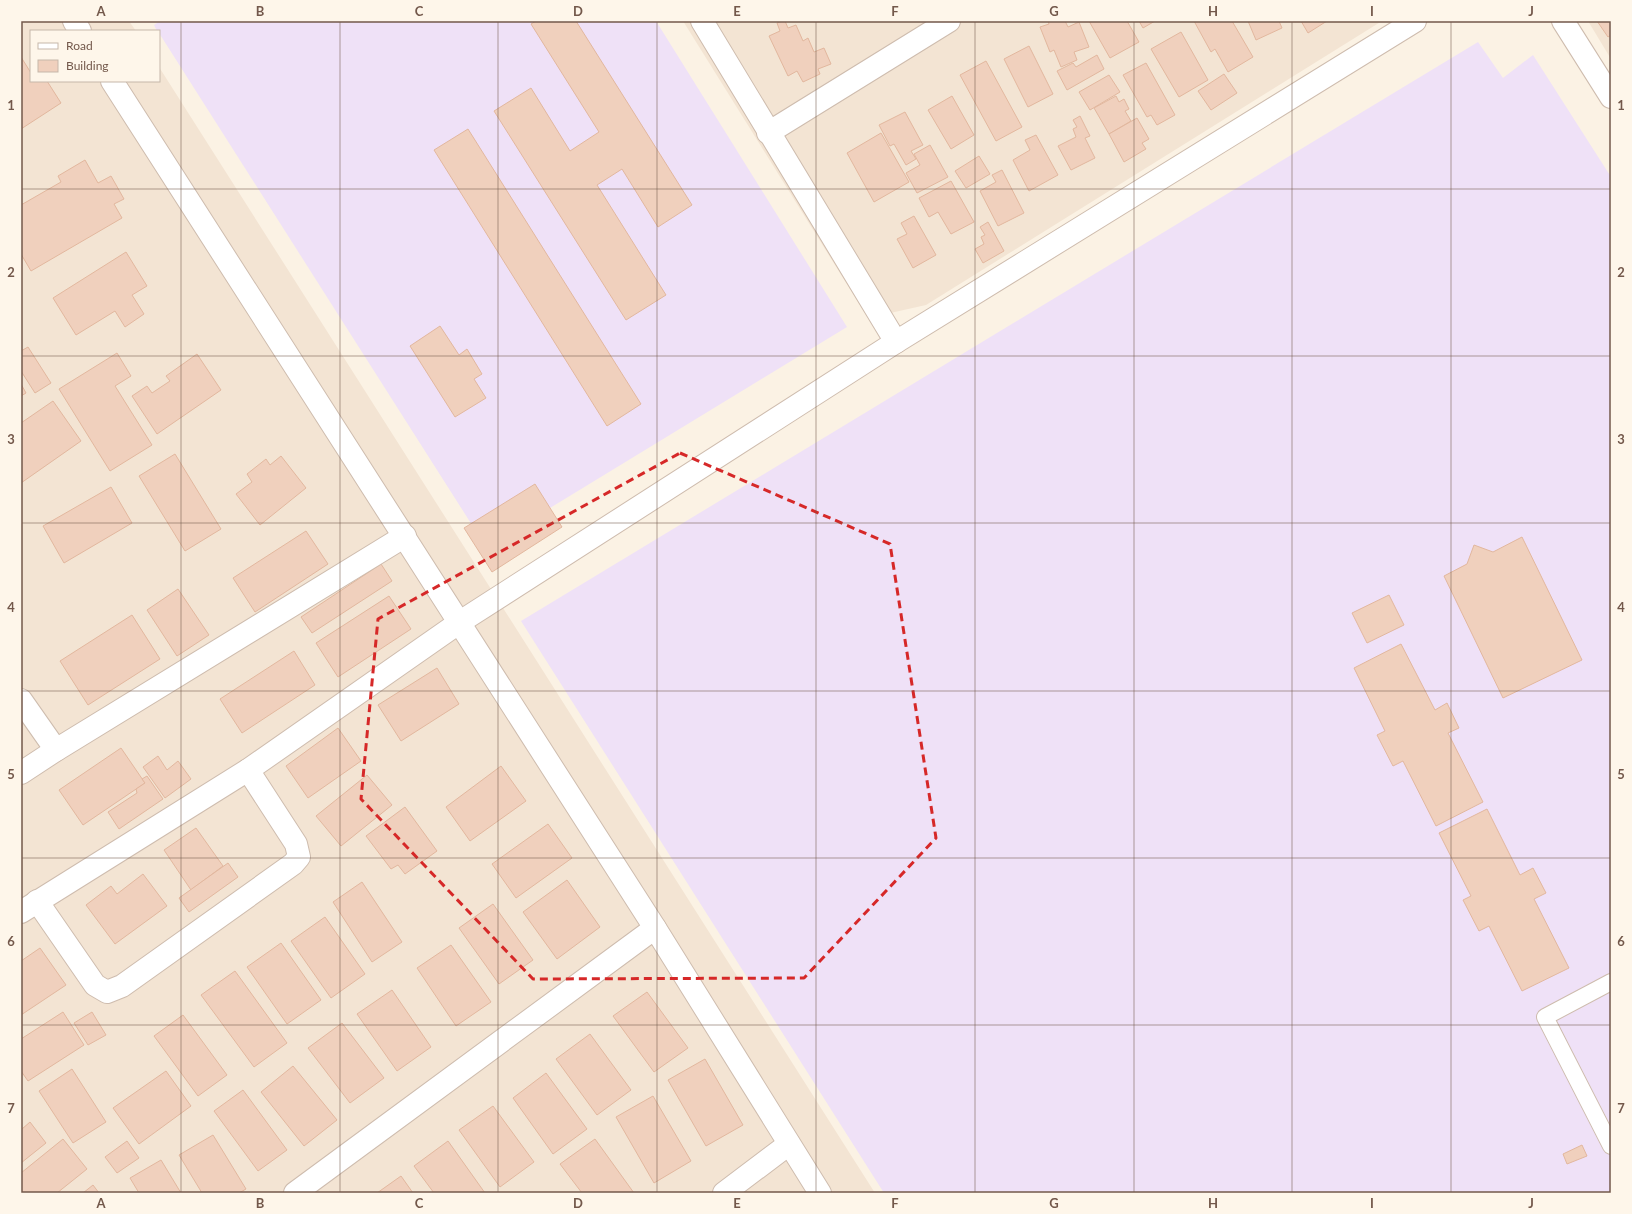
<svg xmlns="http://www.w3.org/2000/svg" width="1632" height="1214" font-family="Lato,sans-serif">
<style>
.residential{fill:#f3e4d3}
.education{fill:#efe1f7}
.building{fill:#f0d0bd;stroke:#e2b79e}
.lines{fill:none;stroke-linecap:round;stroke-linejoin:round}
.service-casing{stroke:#cebcae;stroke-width:18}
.minor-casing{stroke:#cebcae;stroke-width:24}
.service{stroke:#fff;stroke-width:16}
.minor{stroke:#fff;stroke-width:22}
.marked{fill:none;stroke:#d62828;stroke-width:3;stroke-dasharray:8 5;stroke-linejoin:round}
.grid{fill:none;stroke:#73584b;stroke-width:1;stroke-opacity:0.55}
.neatline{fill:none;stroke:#73584b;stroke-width:1.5}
.grid-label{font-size:13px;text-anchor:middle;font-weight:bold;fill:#73584b}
</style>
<rect width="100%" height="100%" fill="#fbf2e4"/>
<g class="residential">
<path d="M21 21H129L136 31H31V81H159V67L875 1193H21Z"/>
<path d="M683 21H1382L926 305 868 318Z"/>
<path d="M1588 21H1611V59Z"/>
</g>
<g class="education">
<path d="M160 21H656L847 327 486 547 159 33V31H157L154 25Z"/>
<path d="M1478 42 1503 78 1533 55 1611 177V1193H884L521 621Z"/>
</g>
<g class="building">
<path d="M536 21H576L692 205 658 227 622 169 597 185 666 295 626 320 494 111 531 88 570 151 599 132 531 24Z"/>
<path d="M782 21H785L788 28 796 25 803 41 808 38 814 52 824 48 831 64 818 69 820 74 803 82 797 71 788 76 769 36 780 31 777 23Z"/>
<path d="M1048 21H1065L1068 27 1079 22 1089 47 1074 52 1077 60 1061 67 1054 50 1050 52 1040 27 1049 24Z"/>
<path d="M1089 21H1127L1139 42 1110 58Z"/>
<path d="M1139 21H1155L1143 28Z"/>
<path d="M1194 21H1232L1253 57 1228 72 1215 49 1211 52Z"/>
<path d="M1248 21H1279L1282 28 1256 40Z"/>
<path d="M1301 21H1327L1308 33Z"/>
<path d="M1597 21H1611V35L1608 37Z"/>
<path d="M1181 32 1208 80 1179 97 1151 49Z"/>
<path d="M1029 46 1053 94 1028 107 1004 59Z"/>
<path d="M1097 55 1104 69 1067 90 1057 71 1073 63 1076 67Z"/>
<path d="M21 57 31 73V81H47L61 103 21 129Z"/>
<path d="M986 61 1022 127 996 141 960 75Z"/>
<path d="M1146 63 1175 115 1157 125 1151 115 1147 117 1123 75Z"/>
<path d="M1224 74 1237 93 1211 110 1198 91Z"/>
<path d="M1109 75 1120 92 1090 110 1079 92Z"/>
<path d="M952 96 974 135 951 149 928 110Z"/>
<path d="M1116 96 1119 102 1124 99 1129 109 1125 111 1131 121 1109 134 1094 108Z"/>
<path d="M905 112 923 145 911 151 916 159 906 165 894 144 890 146 879 125Z"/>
<path d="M1080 116 1090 136 1085 138 1095 158 1071 170 1058 146 1076 137 1073 129 1077 127 1073 120Z"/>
<path d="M1137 118 1149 139 1142 143 1146 149 1124 162 1109 134Z"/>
<path d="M468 129 641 404 607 426 434 150Z"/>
<path d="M881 133 909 182 874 202 847 153Z"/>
<path d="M1036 135 1058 175 1029 191 1013 160 1030 150 1025 140Z"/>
<path d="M930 145 948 177 917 193 906 173 920 165 914 154Z"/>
<path d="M979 156 990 174 966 188 955 171Z"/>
<path d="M85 160 98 183 111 176 124 199 114 204 122 218 31 271 21 254V205L61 182 58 176Z"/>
<path d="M1002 170 1024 213 998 226 980 191 996 182 992 175Z"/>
<path d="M951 181 974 222 951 234 938 212 929 217 919 198Z"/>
<path d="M914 216 936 255 913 268 897 239 907 234 901 223Z"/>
<path d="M988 222 1004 251 983 263 975 249 984 244 981 237 985 235 980 227Z"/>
<path d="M126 252 147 286 132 295 144 314 125 327 115 311 76 335 53 298Z"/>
<path d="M440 326 459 355 467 349 482 374 474 379 486 398 455 417 410 346Z"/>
<path d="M28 347 51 383 35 393 21 371V351Z"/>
<path d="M117 353 131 376 115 386 152 445 110 471 59 389Z"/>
<path d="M197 354 221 390 157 434 132 396 147 386 152 393 170 381 166 376Z"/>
<path d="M21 384 26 393 21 396Z"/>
<path d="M53 401 81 441 21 483V423Z"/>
<path d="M175 454 221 529 185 551 139 476Z"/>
<path d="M281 456 306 488 260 525 236 494 252 482 247 474 266 459 270 465Z"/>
<path d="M535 484 562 527 492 572 464 528Z"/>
<path d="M111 487 132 523 64 563 43 526Z"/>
<path d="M306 531 328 564 255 612 233 578Z"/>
<path d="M1522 537 1582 660 1503 698 1444 576 1467 564 1474 545 1493 552Z"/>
<path d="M381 564 392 581 312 633 301 617Z"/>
<path d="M178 589 209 635 177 656 147 610Z"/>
<path d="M1389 595 1404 625 1367 643 1352 613Z"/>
<path d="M389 596 411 629 338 677 316 643Z"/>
<path d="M132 615 160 659 88 705 60 661Z"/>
<path d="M1401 644 1435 710 1447 703 1459 728 1448 733 1483 802 1436 826 1403 761 1393 766 1377 735 1385 731 1354 668Z"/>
<path d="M294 651 315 685 242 733 220 699Z"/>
<path d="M437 668 459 704 401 741 378 705Z"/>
<path d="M338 728 361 761 308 798 286 766Z"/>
<path d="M121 748 145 783 83 825 59 790Z"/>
<path d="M158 756 167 770 178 761 191 779 165 798 143 767Z"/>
<path d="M501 766 526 801 470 841 446 807Z"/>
<path d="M367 775 392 805 341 846 316 816Z"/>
<path d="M147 776 163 799 119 829 108 812 137 793 136 789 145 783 142 779Z"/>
<path d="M405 807 437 851 405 874 398 865 391 869 366 836Z"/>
<path d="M1487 809 1520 875 1533 868 1546 893 1534 899 1569 968 1522 991 1489 926 1479 931 1463 900 1471 896 1439 833Z"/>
<path d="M548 824 572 858 516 898 492 864Z"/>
<path d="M196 828 223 866 191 890 164 850Z"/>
<path d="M228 863 238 877 189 912 179 898Z"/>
<path d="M143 874 167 906 115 944 86 905 111 886 117 894Z"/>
<path d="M567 880 600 927 557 959 523 912Z"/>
<path d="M362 882 402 942 372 962 333 902Z"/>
<path d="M493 904 533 960 499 984 459 928Z"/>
<path d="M325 917 365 974 331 998 291 941Z"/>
<path d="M281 943 321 1000 287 1024 247 967Z"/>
<path d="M451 945 491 1002 456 1026 417 968Z"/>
<path d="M40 948 66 985 21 1015V961Z"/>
<path d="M235 971 287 1043 254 1067 201 995Z"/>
<path d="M392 990 431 1047 397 1071 357 1014Z"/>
<path d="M647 992 688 1048 654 1072 613 1016Z"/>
<path d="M63 1012 84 1045 28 1081 21 1071V1039Z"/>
<path d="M92 1012 106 1035 88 1045 74 1023Z"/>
<path d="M183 1015 227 1075 198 1096 154 1036Z"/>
<path d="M342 1023 384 1078 350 1103 308 1048Z"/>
<path d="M590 1034 631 1090 597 1115 556 1059Z"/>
<path d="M705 1059 743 1125 706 1146 668 1080Z"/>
<path d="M293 1066 337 1120 304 1146 261 1092Z"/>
<path d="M72 1069 106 1122 73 1143 39 1091Z"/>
<path d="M166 1071 191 1106 139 1144 113 1108Z"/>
<path d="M546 1073 587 1129 553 1154 513 1098Z"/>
<path d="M243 1090 287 1150 258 1171 214 1111Z"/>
<path d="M653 1096 691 1161 654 1183 616 1117Z"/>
<path d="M493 1106 534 1162 500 1187 459 1130Z"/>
<path d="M30 1122 46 1143 21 1163V1127L22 1129Z"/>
<path d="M213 1135 246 1189 239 1193H202L179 1155Z"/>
<path d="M63 1139 87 1169 57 1193H21V1173Z"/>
<path d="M595 1139 634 1193H582L560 1164Z"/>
<path d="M127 1141 139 1158 117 1173 105 1157Z"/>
<path d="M448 1141 485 1193H434L414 1166Z"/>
<path d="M1582 1145 1587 1156 1567 1164 1563 1154Z"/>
<path d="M161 1160 181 1193H139L130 1178Z"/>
<path d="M401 1176 413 1193H377Z"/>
<path d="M93 1185 99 1193H83Z"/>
</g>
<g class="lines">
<defs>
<path id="service" d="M1611 982 1545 1017 1611 1146"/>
<g id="minor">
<path d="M74 21 80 31"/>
<path d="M702 21 896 342"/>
<path d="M1563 21 1611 97"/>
<path d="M112 81 655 928 820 1193"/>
<path d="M768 133 949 21"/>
<path d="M21 700 56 750"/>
<path d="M21 773 56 750 405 536"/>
<path d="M37 901 95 985 107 992 122 986 293 864 299 857 296 844 248 770"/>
<path d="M21 912 248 770 460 622 896 342 1415 21"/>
<path d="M295 1193 655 928"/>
<path d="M724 1193 789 1144"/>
</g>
</defs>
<use href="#service" class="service-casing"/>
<use href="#minor" class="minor-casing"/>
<use href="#service" class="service"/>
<use href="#minor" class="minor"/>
</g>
<path class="marked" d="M680 453 890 544 936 838 804 978 533 979 361 799 378 619Z"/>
<path class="grid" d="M181 21V1193M340 21V1193M498 21V1193M657 21V1193M816 21V1193M975 21V1193M1134 21V1193M1292 21V1193M1451 21V1193M21 189H1611M21 356H1611M21 523H1611M21 691H1611M21 858H1611M21 1025H1611"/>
<rect width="1632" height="1214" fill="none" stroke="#fef6ea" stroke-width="44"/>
<rect x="30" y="30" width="130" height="52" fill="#fef6ea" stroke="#c6b7aa"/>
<rect x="38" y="43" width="20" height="6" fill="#ffffff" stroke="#c6b7aa"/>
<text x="66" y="50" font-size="12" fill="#73584b">Road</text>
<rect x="38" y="60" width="20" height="12" fill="#f0d0bd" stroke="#c6b7aa"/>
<text x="66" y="70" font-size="12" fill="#73584b">Building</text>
<rect x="22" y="22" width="1588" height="1170" class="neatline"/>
<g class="grid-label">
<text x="101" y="16">A</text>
<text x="260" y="16">B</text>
<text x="419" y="16">C</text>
<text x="578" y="16">D</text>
<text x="737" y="16">E</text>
<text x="895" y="16">F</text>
<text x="1054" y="16">G</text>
<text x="1213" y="16">H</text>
<text x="1372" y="16">I</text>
<text x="1531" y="16">J</text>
<text x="11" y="110">1</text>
<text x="1621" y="110">1</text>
<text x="11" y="277">2</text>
<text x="1621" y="277">2</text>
<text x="11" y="444">3</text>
<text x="1621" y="444">3</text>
<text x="11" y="612">4</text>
<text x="1621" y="612">4</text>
<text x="11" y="779">5</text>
<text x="1621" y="779">5</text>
<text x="11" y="946">6</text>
<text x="1621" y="946">6</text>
<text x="11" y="1113">7</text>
<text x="1621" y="1113">7</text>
<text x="101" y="1208">A</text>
<text x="260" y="1208">B</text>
<text x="419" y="1208">C</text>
<text x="578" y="1208">D</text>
<text x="737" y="1208">E</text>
<text x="895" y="1208">F</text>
<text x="1054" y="1208">G</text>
<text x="1213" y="1208">H</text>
<text x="1372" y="1208">I</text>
<text x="1531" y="1208">J</text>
</g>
</svg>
